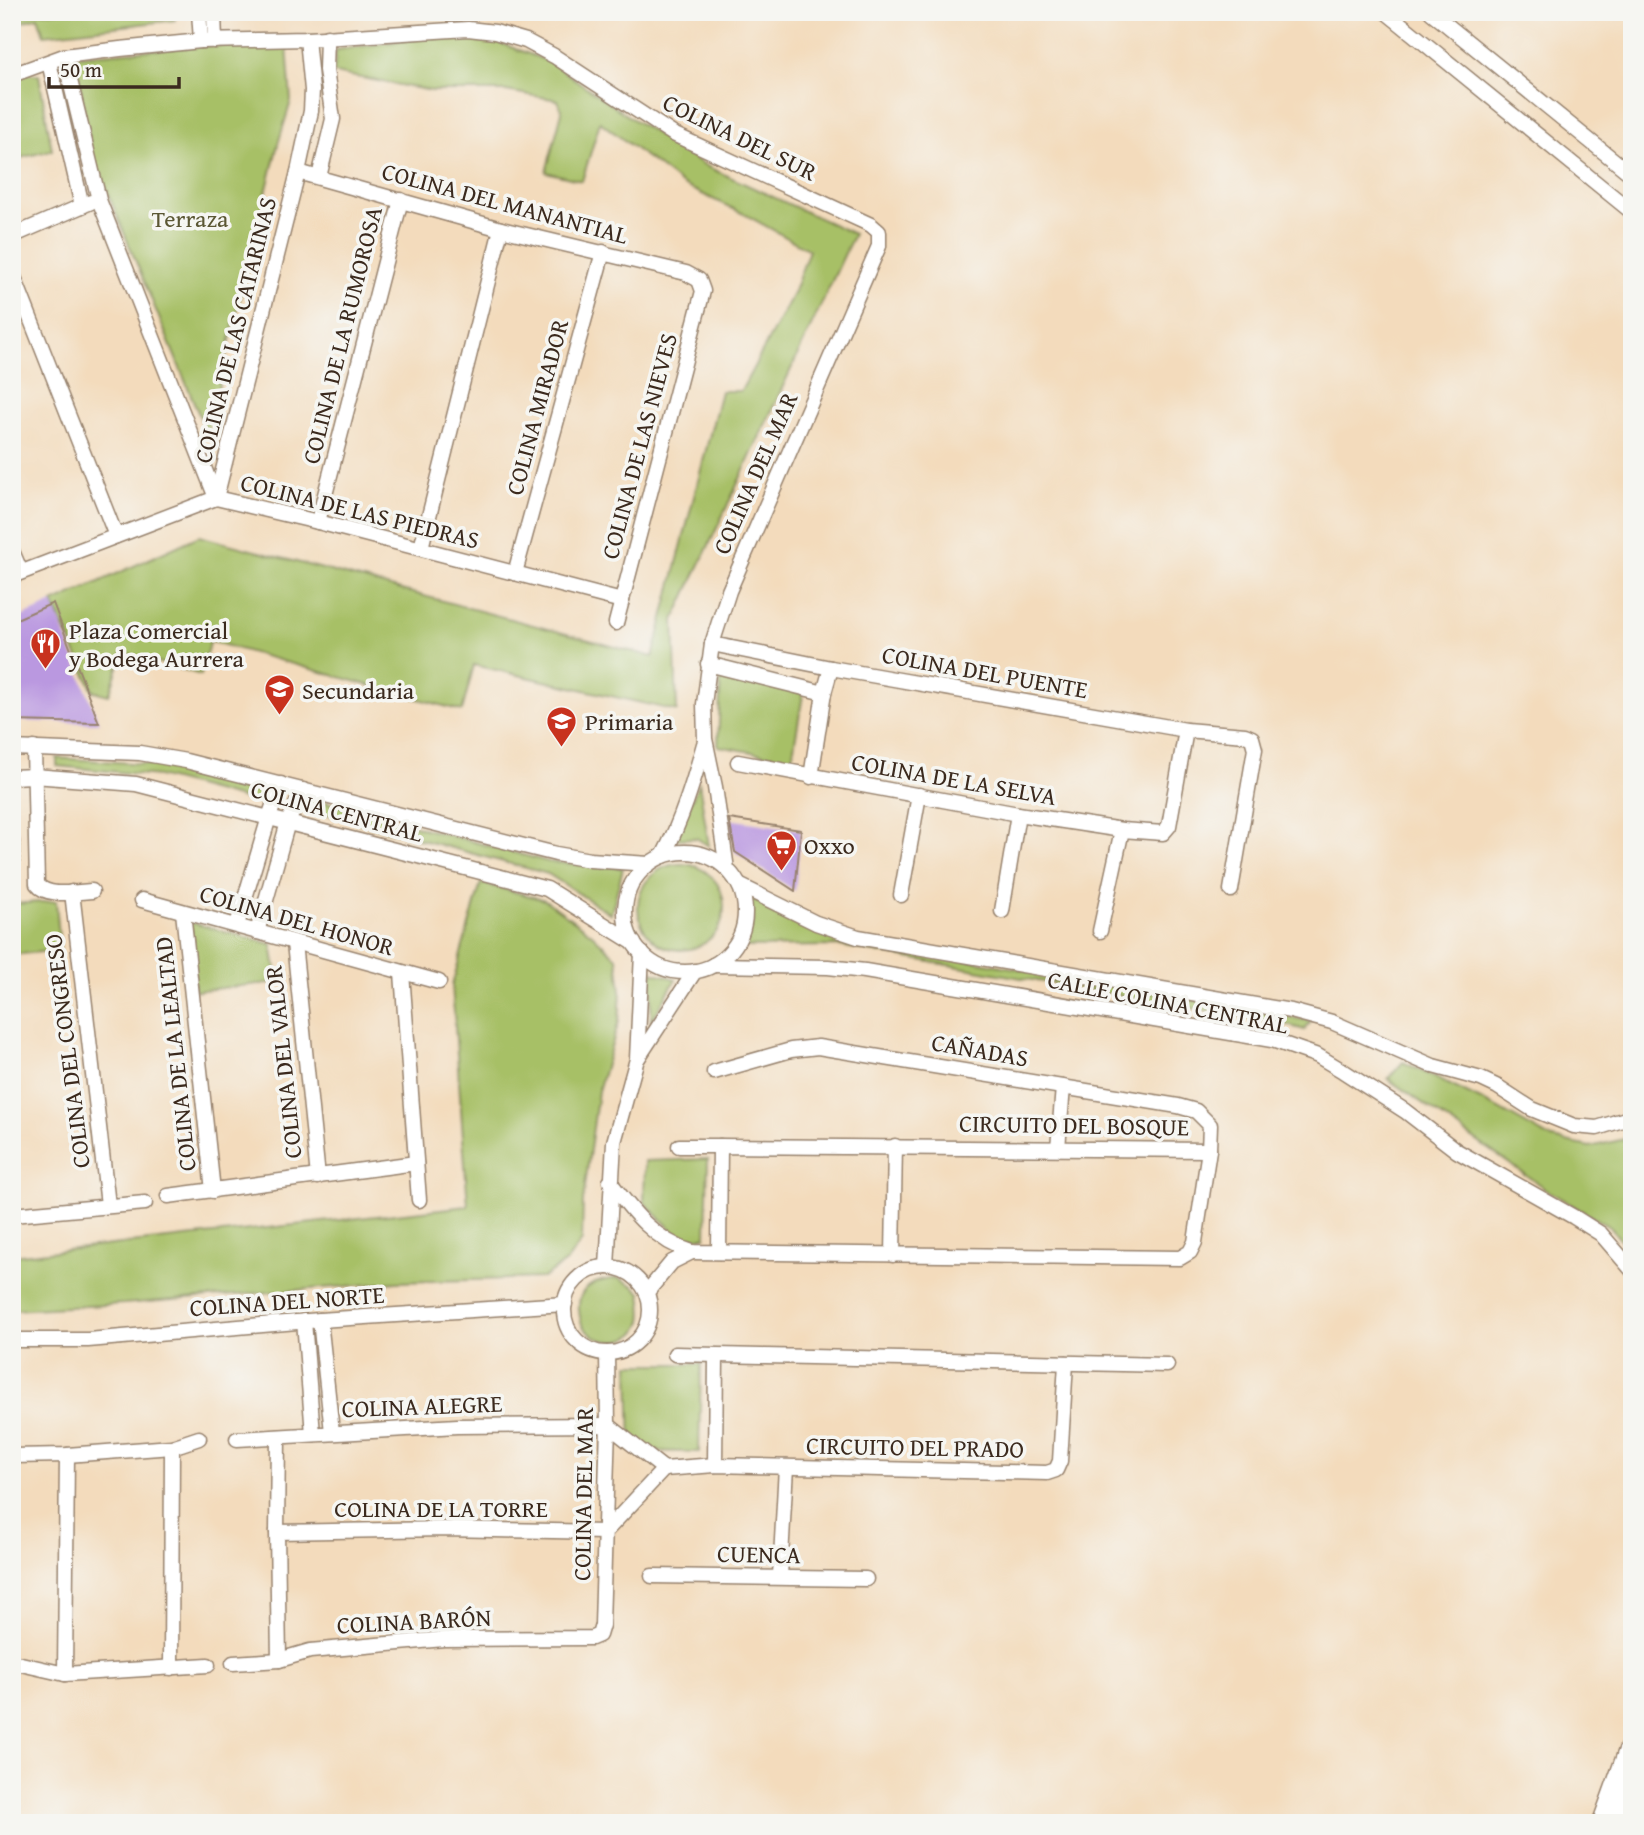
<svg xmlns="http://www.w3.org/2000/svg" width="1644" height="1835" font-family="'Gentium Book Plus',serif">
<style>
.green{fill:#a7c066;stroke:#717542;stroke-width:2}
.building{fill:#ba98e0}
.lines{fill:none;stroke-linecap:round;stroke-linejoin:round}
.street-casing{stroke:#97826d;stroke-width:17}
.highway-casing{stroke:#97826d;stroke-width:29}
.street{stroke:#fff;stroke-width:14}
.highway{stroke:#fff;stroke-width:26}
.labels{text-anchor:middle;dominant-baseline:central;stroke-width:7;stroke-linejoin:round;paint-order:stroke}
.street-label{font-size:24px;fill:#3b2a1e;stroke:#f6f6f2}
.park-label{font-size:24px;fill:#5b5734;stroke:#f6f6f2}
.poi-label{font-size:24px;fill:#3b2a1e;stroke:#f6f6f2;text-anchor:start}
</style>
<rect width="100%" height="100%" fill="#f6f6f2"/>
<filter id="ink" filterUnits="userSpaceOnUse"><feTurbulence type="fractalNoise" baseFrequency=".0143" numOctaves="2"/><feDisplacementMap in="SourceGraphic" scale="14" xChannelSelector="R" yChannelSelector="G"/><feConvolveMatrix kernelMatrix="1 2 1 2 8 2 1 2 1" color-interpolation-filters="sRGB"/></filter>
<filter id="wash" filterUnits="userSpaceOnUse"><feTurbulence type="fractalNoise" baseFrequency=".00686" numOctaves="4" result="noise"/><feDisplacementMap in="SourceGraphic" scale="28" xChannelSelector="R" yChannelSelector="G"/><feGaussianBlur stdDeviation="1.57" result="paint"/><feColorMatrix in="noise" values="0 0 0 0 0 0 0 0 0 0 0 0 0 0 0 0 0 1.4 0 .05"/><feComposite in="paint" operator="in"/></filter>
<g filter="url(#wash)">
<rect width="100%" height="100%" fill="#f3dbbc"/>
<g class="green">
<path d="M12 12H175V20L44 35 38 17 12 25Z"/>
<path d="M434 36 490 39 550 62 625 114 708 167 854 234 674 620 677 711 474 665 462 711 210 641 201 675 123 652 109 695 93 691 53 603 199 536 653 657 721 391H741L793 294 809 250 744 214 683 185 600 122 582 181 546 172 562 112 558 100 506 91H432L334 73 336 50Z"/>
<path d="M287 45 291 101 278 144 207 434 92 155 75 56 202 46Z"/>
<path d="M19 71 39 75 52 150 12 160V74Z"/>
<path d="M721 669 804 689 792 759 718 746Z"/>
<path d="M57 758 160 765 264 794 263 804 158 776 57 766Z"/>
<path d="M699 783 709 846 696 838 675 839Z"/>
<path d="M303 796 549 862 623 868 611 914 548 874 300 807Z"/>
<circle cx="681" cy="907" r="43"/>
<path d="M481 883 545 900 592 934 617 958 621 991 619 1021 598 1091 583 1201 582 1241 567 1261 543 1278 397 1282 124 1304 12 1310V1256L468 1206 452 985Z"/>
<path d="M750 898 838 937 1311 1021 1305 1030 1283 1024 840 946 740 947 753 921Z"/>
<path d="M56 901 60 950 12 955V904Z"/>
<path d="M189 922 272 944 278 982 195 991Z"/>
<path d="M652 972 676 979 651 1022Z"/>
<path d="M1403 1062 1495 1107 1552 1139 1590 1147 1625 1139 1632 1135V1254L1611 1228 1550 1192 1388 1079Z"/>
<path d="M708 1159 706 1237H679L644 1202 645 1161Z"/>
<path d="M618 1278 634 1286 641 1293C642 1302 644 1313 642 1321 636 1342 609 1346 592 1335 586 1331 581 1324 580 1317 574 1288 592 1281 618 1278Z"/>
<path d="M629 1364H701L699 1452 631 1451Z"/>
</g>
<g id="blocks">
<g class="building">
<path d="M53 603 99 723 12 721V621Z"/>
<path d="M729 819 801 830 795 891 735 852Z"/>
</g>
</g>
</g>
<g filter="url(#ink)">
<use href="#blocks" fill-opacity="0" stroke="#97826d" stroke-width="2"/>
<g class="lines">
<defs>
<g id="street">
<path d="M199 12 201 41"/>
<path d="M214 12 215 41"/>
<path d="M1386 12 1632 212"/>
<path d="M1431 12 1632 175"/>
<path d="M64 56 99 200 216 498"/>
<path d="M49 62 82 206"/>
<path d="M12 75 64 56 120 49 201 41 307 39 468 29 495 32 526 41 554 56 673 134 871 225 879 232V246L729 591 712 644 704 704 705 739 715 787 727 869"/>
<path d="M298 172 501 229 686 273 699 280 703 291 616 623"/>
<path d="M319 177 333 119 326 70 327 37"/>
<path d="M12 236 91 202"/>
<path d="M12 272 116 536"/>
<path d="M216 498 298 172 311 111 312 90 307 39"/>
<path d="M318 522 401 200"/>
<path d="M421 548 501 229"/>
<path d="M12 551 21 572"/>
<path d="M515 573 603 252"/>
<path d="M12 576 216 498 318 522 622 601"/>
<path d="M712 644 831 668 1186 730 1245 735 1252 738 1255 749 1231 890"/>
<path d="M708 664 824 693"/>
<path d="M12 748 140 753 186 761 556 854 590 860 649 864"/>
<path d="M34 748 37 884C47 898 76 892 92 891"/>
<path d="M738 762 1018 814 1122 830 1163 833 1169 826 1186 730"/>
<path d="M12 777 34 776 136 784 547 889 634 943"/>
<path d="M811 777 824 693 831 668"/>
<path d="M12 841V884"/>
<circle cx="685" cy="912" r="60"/>
<path d="M663 856C682 820 693 783 704 744"/>
<path d="M739 885 816 923 858 937 1291 1011 1332 1022 1433 1066 1481 1079 1498 1087 1532 1109 1574 1126 1597 1128 1632 1117"/>
<path d="M72 892 108 1205"/>
<path d="M901 895 919 795"/>
<path d="M142 900 439 982"/>
<path d="M1002 911 1018 814"/>
<path d="M183 912 213 1191"/>
<path d="M237 925 269 817 281 784"/>
<path d="M1100 931 1122 830"/>
<path d="M257 932 288 822 303 790"/>
<path d="M294 943 318 1177"/>
<path d="M713 965 828 967 865 971 1272 1040 1318 1056 1343 1071 1405 1111 1457 1151 1574 1217 1601 1234 1632 1270"/>
<path d="M402 973 419 1200"/>
<path d="M638 1058 695 971"/>
<path d="M679 1146H720"/>
<path d="M1058 1148 1063 1087"/>
<path d="M610 1182C633 1212 655 1241 692 1252L1180 1258 1190 1252 1195 1242 1209 1150 1210 1125 1196 1111 1178 1106 818 1047 791 1050 714 1072"/>
<path d="M168 1196 416 1163"/>
<path d="M12 1215 145 1203"/>
<path d="M719 1252 720 1146 1209 1150"/>
<path d="M893 1255 895 1146"/>
<path d="M607 1267 614 1142 637 1059 642 953"/>
<circle cx="607" cy="1310" r="43"/>
<path d="M647 1292 672 1262 692 1252"/>
<path d="M320 1320 332 1432"/>
<path d="M304 1321 313 1434"/>
<path d="M12 1340H88L320 1320 565 1304"/>
<path d="M675 1354 1167 1365"/>
<path d="M278 1437 277 1532 279 1660"/>
<path d="M237 1439 457 1426 608 1425 664 1469 715 1465 1047 1473 1056 1470 1060 1461 1066 1363"/>
<path d="M12 1456 67 1455 172 1447 199 1438"/>
<path d="M715 1465 716 1356"/>
<path d="M277 1532 444 1529 605 1532 664 1469"/>
<path d="M652 1576 866 1579"/>
<path d="M780 1576 786 1467"/>
<path d="M12 1662 65 1674 208 1665"/>
<path d="M233 1663 279 1660 310 1651 444 1639 592 1638 599 1635 602 1625 608 1425 607 1353"/>
<path d="M171 1668 172 1447"/>
<path d="M65 1674 67 1455"/>
</g>
<path id="highway" d="M1606 1823 1632 1751"/>
</defs>
<use href="#street" class="street-casing"/>
<use href="#highway" class="highway-casing"/>
<use href="#street" class="street"/>
<use href="#highway" class="highway"/>
</g>
</g>
<defs>
<symbol id="restaurant-pin" viewBox="-11 -11 22 30"><path d="M0 17L-7.5 6A9.5 9.5 0 1 1 7.5 6Z" fill="#c8321e" stroke="#f6f6f2"/><path d="M-5-6h1v4h1v-4h1v4h1v-4h1v5L-1.5 .5V6h-2V.5L-5-1ZM5-6V6H3V1.5H1.5Q1.5-4 5-6Z" fill="#fff"/></symbol>
<symbol id="school-pin" viewBox="-11 -11 22 30"><path d="M0 17L-7.5 6A9.5 9.5 0 1 1 7.5 6Z" fill="#c8321e" stroke="#f6f6f2"/><path d="M0-5L7-2L0 1L-7-2ZM-4 1L0 2.5L4 1V4Q0 6-4 4Z" fill="#fff"/></symbol>
<symbol id="supermarket-pin" viewBox="-11 -11 22 30"><path d="M0 17L-7.5 6A9.5 9.5 0 1 1 7.5 6Z" fill="#c8321e" stroke="#f6f6f2"/><path d="M-6-5.5h2.5l.6 2H6L4.5 2H-2.5L-4.4-4H-6ZM-1.5 3.2a1.3 1.3 0 1 0 .1 0ZM3 3.2a1.3 1.3 0 1 0 .1 0Z" fill="#fff"/></symbol>
</defs>
<g fill-rule="evenodd">
<use href="#restaurant-pin" x="28" y="626" width="35" height="47"/>
<use href="#school-pin" x="262" y="672" width="35" height="47"/>
<use href="#school-pin" x="544" y="704" width="35" height="47"/>
<use href="#supermarket-pin" x="764" y="828" width="35" height="47"/>
</g>
<g class="labels">
<g class="street-label">
<text transform="translate(740 137) rotate(26)">COLINA DEL SUR</text>
<text transform="translate(505 203) rotate(15)">COLINA DEL MANANTIAL</text>
<text transform="translate(235 330) rotate(-76)">COLINA DE LAS CATARINAS</text>
<text transform="translate(342 335) rotate(-76)">COLINA DE LA RUMOROSA</text>
<text transform="translate(537 407) rotate(-75)">COLINA MIRADOR</text>
<text transform="translate(639 446) rotate(-75)">COLINA DE LAS NIEVES</text>
<text transform="translate(755 473) rotate(-66)">COLINA DEL MAR</text>
<text transform="translate(360 511) rotate(14)">COLINA DE LAS PIEDRAS</text>
<text transform="translate(985 672) rotate(10)">COLINA DEL PUENTE</text>
<text transform="translate(954 779) rotate(10)">COLINA DE LA SELVA</text>
<text transform="translate(337 811) rotate(15)">COLINA CENTRAL</text>
<text transform="translate(297 920) rotate(16)">COLINA DEL HONOR</text>
<text transform="translate(1168 1002) rotate(11)">CALLE COLINA CENTRAL</text>
<text transform="translate(980 1050) rotate(10)">CAÑADAS</text>
<text transform="translate(67 1051) rotate(-97)">COLINA DEL CONGRESO</text>
<text transform="translate(175 1054) rotate(-96)">COLINA DE LA LEALTAD</text>
<text transform="translate(283 1062) rotate(-96)">COLINA DEL VALOR</text>
<text transform="translate(1074 1125) rotate(1)">CIRCUITO DEL BOSQUE</text>
<text transform="translate(287 1301) rotate(-4)">COLINA DEL NORTE</text>
<text transform="translate(422 1406) rotate(-2)">COLINA ALEGRE</text>
<text transform="translate(915 1447) rotate(1)">CIRCUITO DEL PRADO</text>
<text transform="translate(583 1494) rotate(-89)">COLINA DEL MAR</text>
<text x="441" y="1508">COLINA DE LA TORRE</text>
<text transform="translate(759 1554) rotate(1)">CUENCA</text>
<text transform="translate(414 1621) rotate(-3)">COLINA BARÓN</text>
</g>
<g class="park-label">
<text x="190" y="218">Terraza</text>
</g>
<g class="poi-label">
<text x="69" y="630">Plaza Comercial<tspan x="69" dy="28">y Bodega Aurrera</tspan></text>
<text x="302" y="690">Secundaria</text>
<text x="585" y="721">Primaria</text>
<text x="804" y="845">Oxxo</text>
</g>
</g>
<rect width="1644" height="1835" fill="none" stroke="#f6f6f2" stroke-width="42"/>
<path d="M49 77v10h130v-10" fill="none" stroke="#3b2a1e" stroke-width="3.5"/>
<text x="60" y="77" font-size="21" fill="#3b2a1e" stroke="#f6f6f2" stroke-width="5" paint-order="stroke">50 m</text>
</svg>
